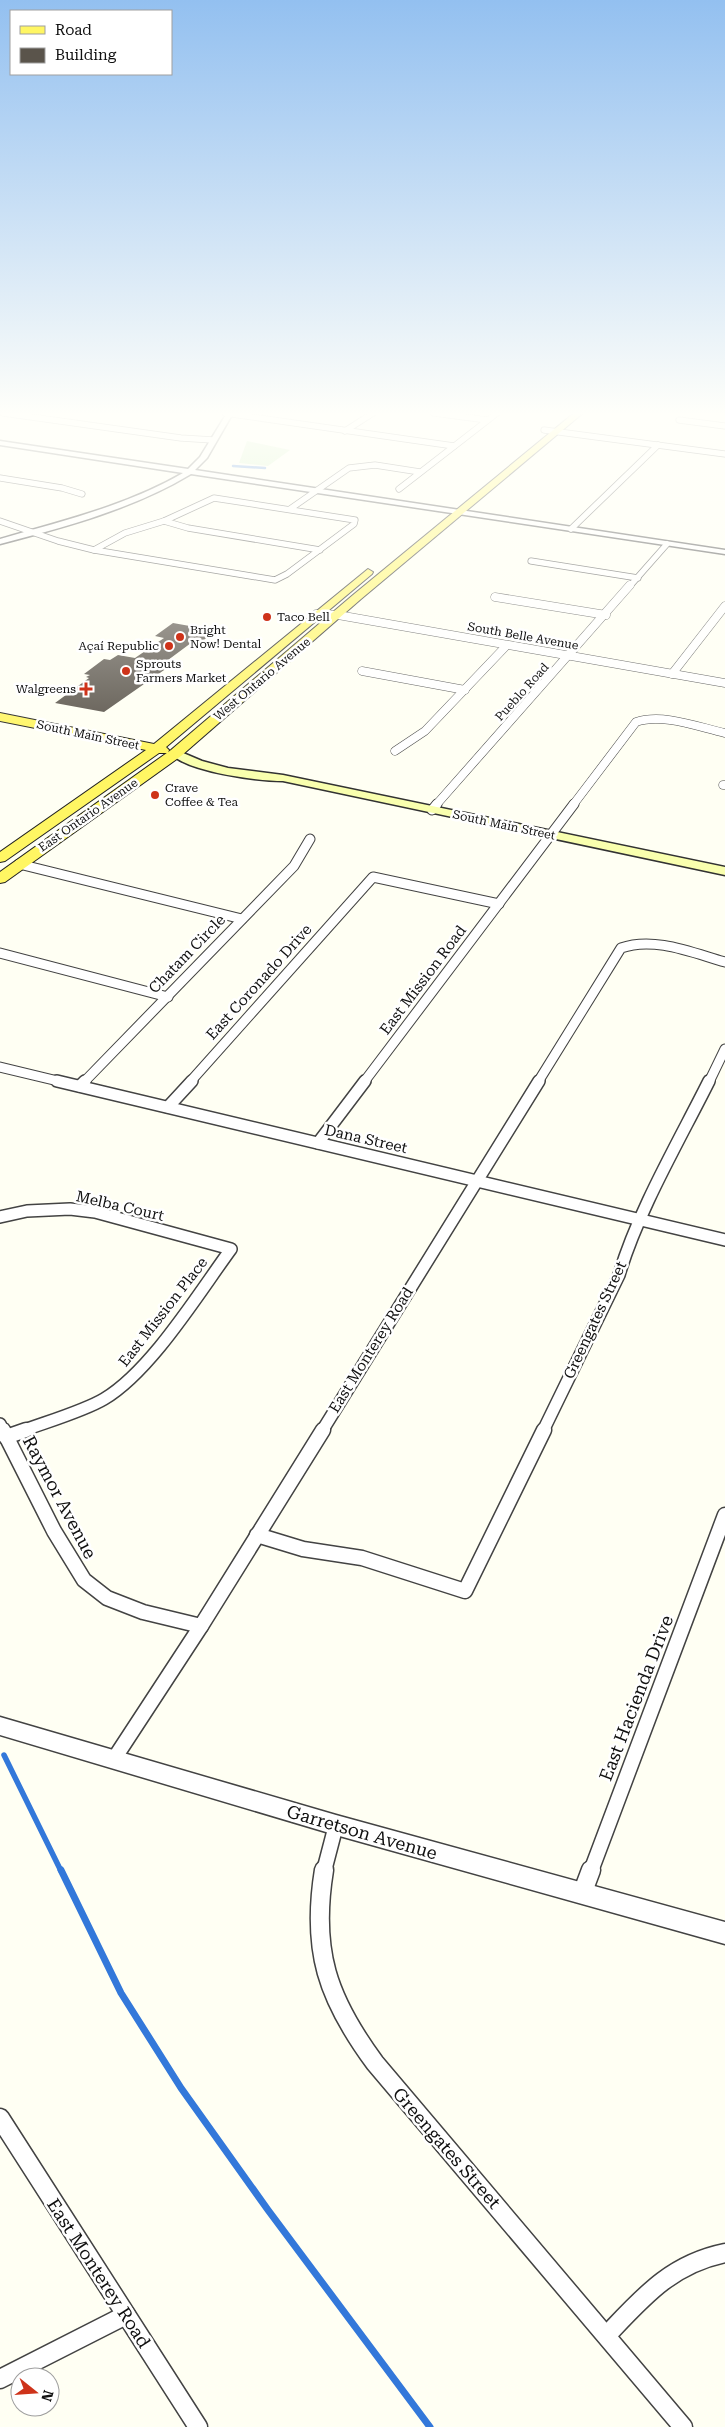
<svg xmlns="http://www.w3.org/2000/svg" width="725" height="2427" font-family="'Roboto Serif',serif">
<style>
.green{fill:#caeeb8}
.lines{fill:none;stroke-linecap:round;stroke-linejoin:round}
.stream-far2{stroke:#3378da;stroke-width:2.5}
.stream-far1{stroke:#3378da;stroke-width:5.5}
.stream{stroke:#3378da;stroke-width:7}
.building{fill:#5a544b}
.minor-far5-casing{stroke:#434343;stroke-width:7}
.minor-far4-casing{stroke:#434343;stroke-width:9}
.minor-far3-casing{stroke:#434343;stroke-width:11}
.minor-far2-casing{stroke:#434343;stroke-width:14}
.minor-far1-casing{stroke:#434343;stroke-width:17}
.minor-casing{stroke:#434343;stroke-width:21}
.tertiary-casing{stroke:#434343;stroke-width:3}
.secondary-casing{stroke:#323232;stroke-width:3}
.primary-casing{stroke:#212121;stroke-width:2}
.minor-far5{stroke:#fff;stroke-width:5.5}
.minor-far4{stroke:#fff;stroke-width:8}
.minor-far3{stroke:#fff;stroke-width:9}
.minor-far2{stroke:#fff;stroke-width:11}
.minor-far1{stroke:#fff;stroke-width:14}
.minor{stroke:#fff;stroke-width:18}
.tertiary{fill:#fff;fill-rule:evenodd}
.secondary{fill:#f9ffae;fill-rule:evenodd}
.primary{fill:#fff663;fill-rule:evenodd}
.poi-dot{fill:#ce331a;stroke:#fff;stroke-width:2}
.labels{text-anchor:middle;dominant-baseline:central;stroke-width:5;stroke-linejoin:round;paint-order:stroke}
.far-poi-label{font-size:12px;fill:#101010;stroke:#fff;text-anchor:start}
.far-street-label{font-size:12px;fill:#101010;stroke:#fff}
.street-label{font-size:15px;fill:#101010;stroke:#fff}
.near-street-label{font-size:18px;fill:#101010;stroke:#fff}
</style>
<rect width="100%" height="100%" fill="#fffff3"/>
<path class="green" d="M247 441 290 450 268 466 239 463Z"/>
<g class="lines">
<path class="stream-far2" d="M233 466 265 468"/>
<path class="stream-far1" d="M4 1755 61 1871"/>
<path class="stream" d="M61 1870 121 1993 181 2088 268 2210 430 2427"/>
</g>
<path class="building" d="M173 623 212 630 209 632 213 633 201 642 191 643 164 663 168 664 163 668H167L104 712 55 703 89 678 86 677 90 675 84 674 104 659 110 660 118 655 135 658 164 638 155 636Z"/>
<g class="lines">
<defs>
<g id="minor-far5">
<path d="M3 413 181 438 213 440"/>
<path d="M225 413 454 446"/>
<path d="M434 413 487 420"/>
<path d="M679 420 725 426"/>
<path d="M544 430 725 454"/>
<path d="M345 431 373 413"/>
<path d="M0 478 62 488 82 494"/>
<path d="M399 489 497 413"/>
<path d="M214 498 355 520 354 524 287 574 275 580 94 550 125 533 164 521Z"/>
<path d="M290 509 349 468 375 465 420 472"/>
<path d="M0 521 58 541 94 550"/>
<path d="M164 521 188 528 320 550"/>
<path d="M571 529 658 445"/>
<path d="M531 561 638 578"/>
<path d="M629 587 667 544"/>
</g>
<g id="minor-far4">
<path d="M495 597 606 615"/>
<path d="M316 614 338 615 725 683"/>
<path d="M362 671 465 690"/>
<path d="M672 674 725 606"/>
<path d="M395 751 425 731 507 645"/>
<path d="M723 785H725"/>
<path d="M436 805 630 585"/>
<path d="M573 805 636 722C663 713 698 727 725 733"/>
</g>
<g id="minor-far3">
<path d="M432 810 437 804"/>
<path d="M19 864 242 919"/>
<path d="M0 953 168 997"/>
<path d="M0 1067 62 1082"/>
<path d="M84 1082 294 866 310 839"/>
<path d="M190 1082 373 877 499 904"/>
<path d="M364 1082 574 804"/>
<path d="M538 1082 621 948C654 936 693 953 725 962"/>
<path d="M709 1082 725 1049"/>
</g>
<g id="minor-far2">
<path d="M57 1081 725 1240"/>
<path d="M80 1086 85 1081"/>
<path d="M168 1107 192 1081"/>
<path d="M318 1143 365 1081"/>
<path d="M0 1217 27 1211 70 1209 95 1212 231 1249C198 1294 151 1371 104 1399 84 1411 46 1422 22 1431"/>
<path d="M0 1424 3 1431"/>
<path d="M322 1431 539 1081"/>
<path d="M543 1431 619 1275C638 1211 679 1141 709 1081"/>
</g>
<g id="minor-far1">
<path d="M3 1430 54 1531 84 1580 107 1598 143 1612 201 1626"/>
<path d="M6 1437 26 1430"/>
<path d="M257 1535 303 1549 362 1558 465 1591 544 1430"/>
<path d="M114 1759 201 1626 323 1430"/>
<path d="M324 1871 336 1825"/>
<path d="M591 1871 725 1515"/>
</g>
<g id="minor">
<path d="M324 1870C311 1950 327 1998 375 2063L683 2427"/>
<path d="M582 1894 591 1870"/>
<path d="M0 2118 198 2427"/>
<path d="M607 2335C643 2297 671 2264 725 2253"/>
<path d="M0 2379 126 2315"/>
</g>
<g id="tertiary">
<path d="M227 413H233L207 458 195 470 725 550V554L191 474C133 509 65 527 0 544V539C62 521 126 506 183 473L0 445V441L188 469 200 457Z"/>
<path d="M0 1717 336 1815 725 1922V1944L336 1835 0 1735Z"/>
</g>
<path id="secondary" d="M176 750 202 761 228 768 283 775 725 867V875L283 781C258 781 187 772 170 753Z"/>
<g id="primary">
<path d="M574 413H583L361 599 181 756 5 882 0 883V872L171 750 353 595Z"/>
<path d="M368 569 373 572 372 574 166 747 169 750 168 753H159L5 861 0 862V852L146 750 0 721V713L154 744Z"/>
</g>
</defs>
<use href="#minor-far5" class="minor-far5-casing"/>
<use href="#minor-far4" class="minor-far4-casing"/>
<use href="#minor-far3" class="minor-far3-casing"/>
<use href="#minor-far2" class="minor-far2-casing"/>
<use href="#minor-far1" class="minor-far1-casing"/>
<use href="#minor" class="minor-casing"/>
<use href="#tertiary" class="tertiary-casing"/>
<use href="#secondary" class="secondary-casing"/>
<use href="#primary" class="primary-casing"/>
<use href="#minor-far5" class="minor-far5"/>
<use href="#minor-far4" class="minor-far4"/>
<use href="#minor-far3" class="minor-far3"/>
<use href="#minor-far2" class="minor-far2"/>
<use href="#minor-far1" class="minor-far1"/>
<use href="#minor" class="minor"/>
<use href="#tertiary" class="tertiary"/>
<use href="#secondary" class="secondary"/>
<use href="#primary" class="primary"/>
</g>
<linearGradient id="sky" x2="0" y2="1"><stop stop-color="#93c0f0"/><stop offset="0.55" stop-color="#fffffa"/><stop offset="1" stop-color="#fffffa" stop-opacity="0"/></linearGradient>
<rect width="725" height="752" fill="url(#sky)"/>
<g class="poi-dot">
<circle cx="267" cy="617" r="5"/>
<circle cx="180" cy="637" r="5"/>
<circle cx="169" cy="646" r="5"/>
<circle cx="126" cy="671" r="5"/>
<path d="M83.5 681.5h5v5h5v5h-5v5h-5v-5h-5v-5h5z"/>
<circle cx="155" cy="795" r="5"/>
</g>
<g class="labels">
<g class="far-poi-label">
<text x="277" y="617">Taco Bell</text>
<text x="190" y="630">Bright<tspan x="190" dy="14">Now! Dental</tspan></text>
<text x="159" y="646" text-anchor="end">Açaí Republic</text>
<text x="136" y="664">Sprouts<tspan x="136" dy="14">Farmers Market</tspan></text>
<text x="76" y="689" text-anchor="end">Walgreens</text>
<text x="165" y="788">Crave<tspan x="165" dy="14">Coffee &amp; Tea</tspan></text>
</g>
<g class="far-street-label">
<text transform="translate(523 636) rotate(10)">South Belle Avenue</text>
<text transform="translate(262 679) rotate(-40)">West Ontario Avenue</text>
<text transform="translate(522 692) rotate(-48)">Pueblo Road</text>
<text transform="translate(88 735) rotate(12)">South Main Street</text>
<text transform="translate(88 815) rotate(-35)">East Ontario Avenue</text>
<text transform="translate(504 825) rotate(12)">South Main Street</text>
</g>
<g class="street-label">
<text transform="translate(187 954) rotate(-46)">Chatam Circle</text>
<text transform="translate(423 980) rotate(-53)">East Mission Road</text>
<text transform="translate(259 982) rotate(-48)">East Coronado Drive</text>
<text transform="translate(366 1139) rotate(13)">Dana Street</text>
<text transform="translate(120 1206) rotate(13)">Melba Court</text>
<text transform="translate(163 1312) rotate(-52)">East Mission Place</text>
<text transform="translate(595 1320) rotate(-65)">Greengates Street</text>
<text transform="translate(371 1350) rotate(-58)">East Monterey Road</text>
</g>
<g class="near-street-label">
<text transform="translate(60 1497) rotate(62)">Raymor Avenue</text>
<text transform="translate(636 1698) rotate(-69)">East Hacienda Drive</text>
<text transform="translate(362 1832) rotate(16)">Garretson Avenue</text>
<text transform="translate(447 2148) rotate(49)">Greengates Street</text>
<text transform="translate(99 2273) rotate(57)">East Monterey Road</text>
</g>
</g>
<rect x="10" y="10" width="162" height="65" fill="#ffffff" stroke="#9f9f9f"/>
<rect x="20" y="26" width="25" height="8" fill="#fff663" stroke="#9f9f9f"/>
<text x="55" y="35" font-size="15" fill="#101010">Road</text>
<rect x="20" y="48" width="25" height="15" fill="#5a544b" stroke="#9f9f9f"/>
<text x="55" y="60" font-size="15" fill="#101010">Building</text>
<g transform="translate(35 2392) rotate(107)"><circle r="24" fill="#ffffff" stroke="#9f9f9f"/>
<path d="M0-4L9 19L0 12L-9 19Z" fill="#ce331a"/>
<text y="-8" font-size="14" font-weight="bold" text-anchor="middle" fill="#101010">N</text>
</g>
</svg>
